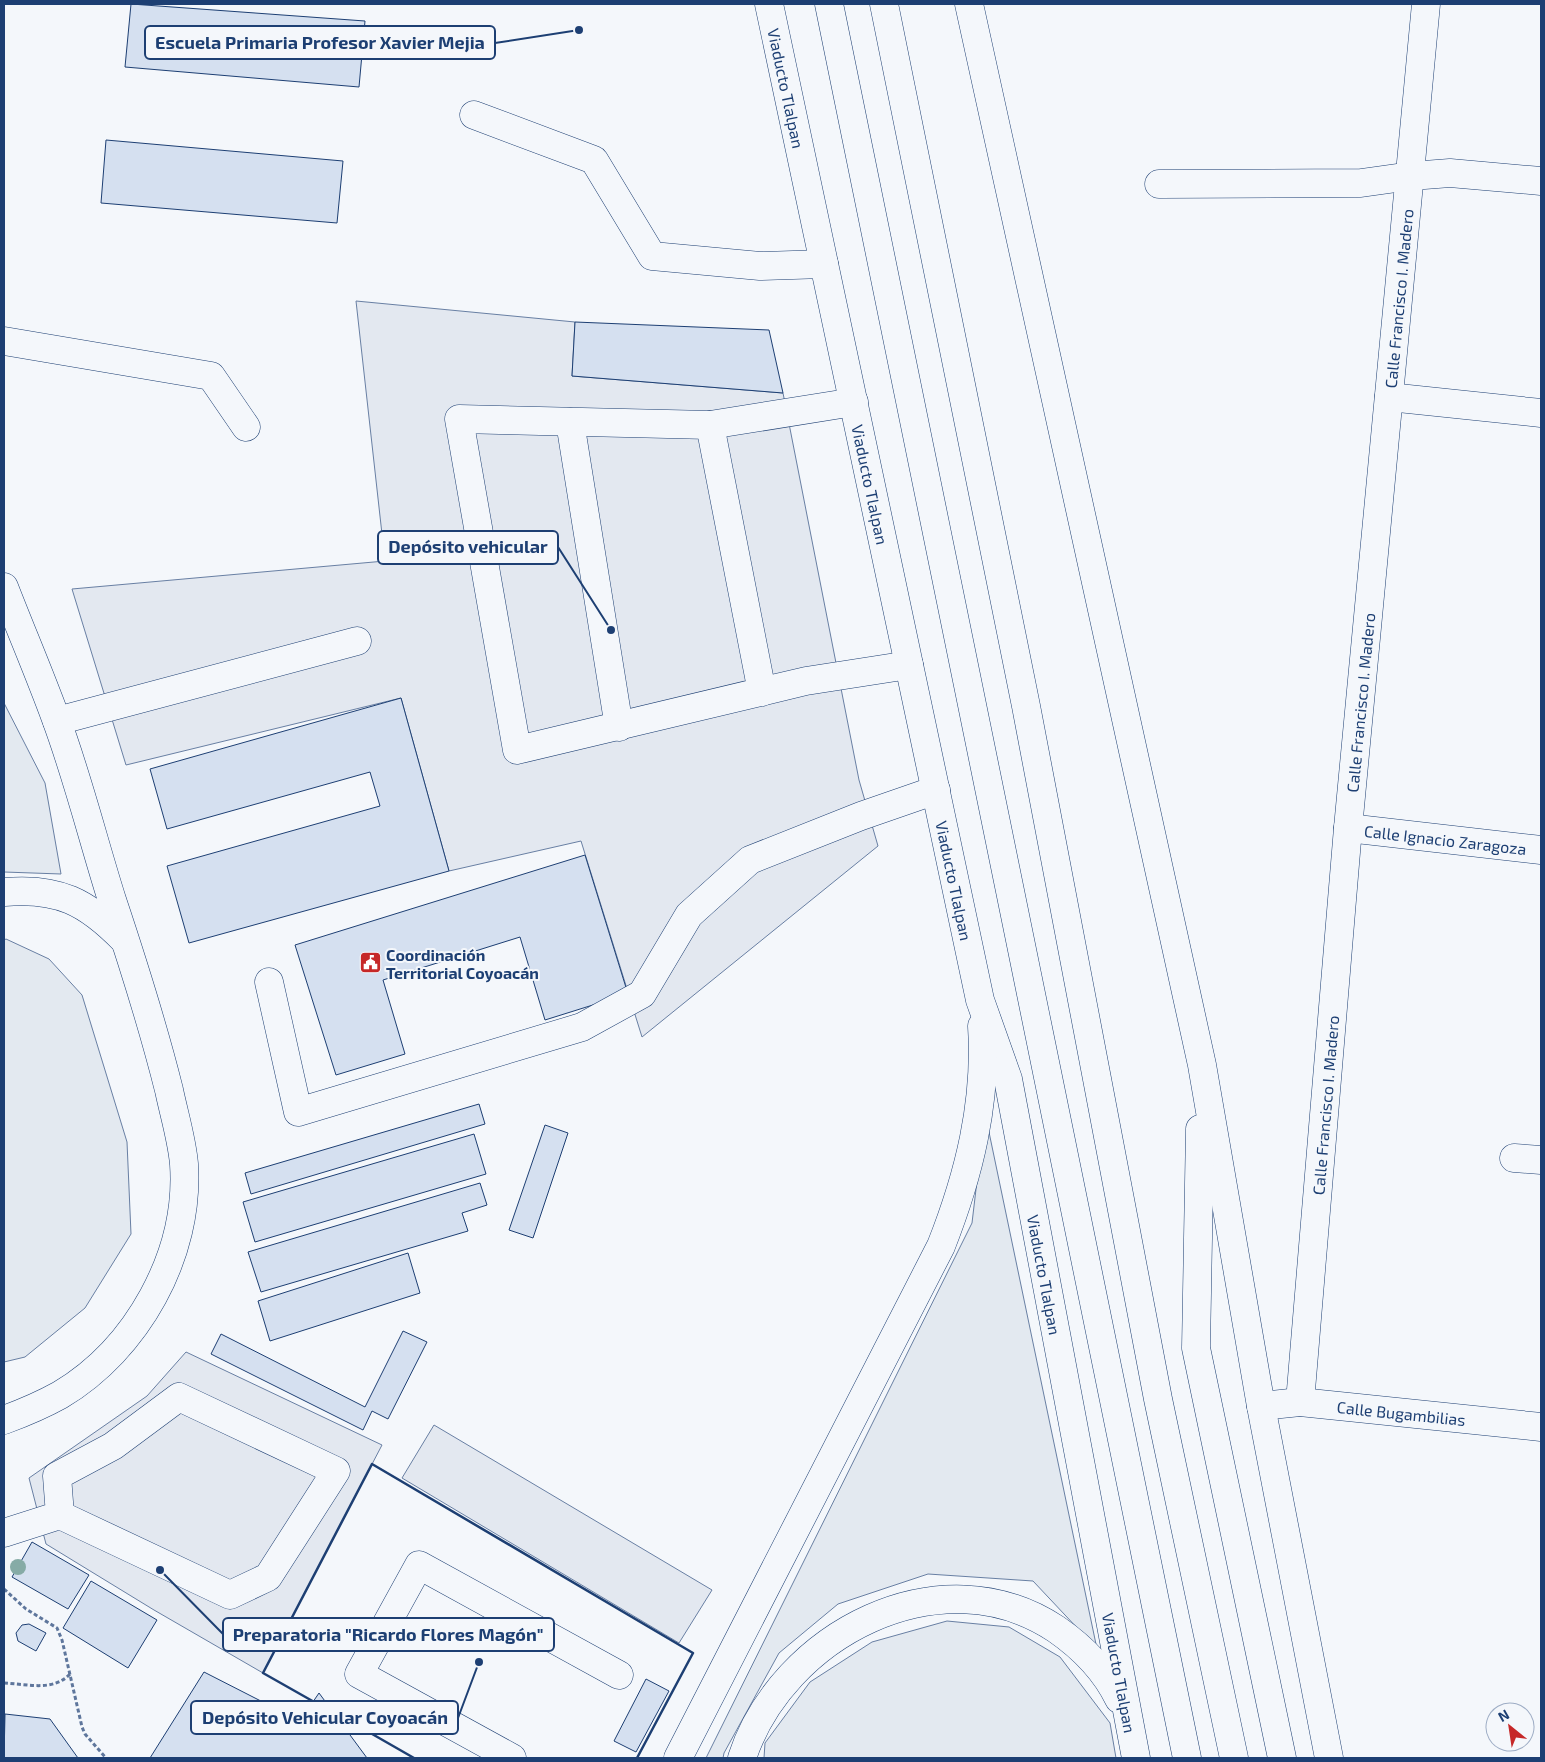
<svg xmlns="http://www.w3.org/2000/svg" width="1545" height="1762" font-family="'Exo 2',sans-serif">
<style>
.green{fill:#e3e9f0;stroke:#687fa3}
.parking{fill:#e3e8f0;stroke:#687fa3}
.building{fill:#d5e0f0;stroke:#1d3f73}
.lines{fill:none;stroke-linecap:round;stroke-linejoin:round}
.minor-casing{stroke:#1d3f73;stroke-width:29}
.major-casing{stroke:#1d3f73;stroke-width:29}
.highway-casing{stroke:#1d3f73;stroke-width:29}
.path{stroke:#5e769c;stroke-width:3;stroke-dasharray:4 2.5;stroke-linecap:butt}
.minor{stroke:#f4f7fb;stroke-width:28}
.major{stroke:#f4f7fb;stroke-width:28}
.highway{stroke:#f4f7fb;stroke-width:28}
.wall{stroke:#1d3f73;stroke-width:2.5}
.tree{fill:#86aba6}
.labels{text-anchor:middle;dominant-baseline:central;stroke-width:4;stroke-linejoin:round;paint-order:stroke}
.street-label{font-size:16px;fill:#1d3f73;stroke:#f4f7fb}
.poi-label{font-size:16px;font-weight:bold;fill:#1d3f73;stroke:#f4f7fb;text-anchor:start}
.leader{fill:none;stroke:#1d3f73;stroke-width:2}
.callout-dot{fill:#1d3f73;stroke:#f4f7fb;stroke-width:2}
.callout{fill:#f4f7fb;stroke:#1d3f73;stroke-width:2}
.callout-label{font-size:18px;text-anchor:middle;font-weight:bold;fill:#1d3f73}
</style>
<rect width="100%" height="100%" fill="#f4f7fb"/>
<g class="green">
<path d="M4 703 45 783 61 874 4 872Z"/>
<path d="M6 939 49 959 82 995 127 1142 131 1234 85 1308 25 1357 4 1362V940Z"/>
<path d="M985 1113 1097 1649 1033 1581 928 1574 838 1604 779 1653 724 1753 723 1758H706L972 1223Z"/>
<path d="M947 1621 1009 1627 1060 1657 1110 1723 1116 1758H764L765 1743 810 1682 872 1642Z"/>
</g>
<g class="parking">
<path d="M356 301 575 322 572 376 783 393 859 780 878 846 642 1037 581 841 449 871 401 698 126 765 72 589 385 561Z"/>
<path d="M186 1352 382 1445 263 1673 154 1610 46 1544 29 1478 147 1396Z"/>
<path d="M434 1425 712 1590 679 1643 402 1478Z"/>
</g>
<g class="building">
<path d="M131 4 365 21 359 87 125 67Z"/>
<path d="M106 140 343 161 337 223 101 203Z"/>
<path d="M575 322 769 330 783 393 572 376Z"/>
<path d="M401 698 449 871 189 943 167 866 380 806 370 772 167 829 150 769Z"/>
<path d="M585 855 628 994 545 1020 520 937 383 980 405 1054 336 1075 295 945Z"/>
<path d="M479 1104 485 1124 251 1194 245 1173Z"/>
<path d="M545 1125 568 1133 533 1238 509 1230Z"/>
<path d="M474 1134 486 1174 255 1242 243 1202Z"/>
<path d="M480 1183 487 1205 462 1213 468 1231 261 1292 248 1252Z"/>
<path d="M408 1253 420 1293 270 1341 258 1301Z"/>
<path d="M403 1331 427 1342 388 1419 372 1411 363 1430 211 1354 221 1334 365 1407Z"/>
<path d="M32 1542 89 1575 68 1609 12 1577Z"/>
<path d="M91 1581 157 1620 128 1668 63 1628Z"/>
<path d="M29 1624 46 1633 36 1651 18 1641 16 1633 22 1625Z"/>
<path d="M204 1672 300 1721 319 1693 367 1758H150Z"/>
<path d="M646 1679 669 1691 636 1752 614 1741Z"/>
<path d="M5 1714 50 1719 78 1758H4Z"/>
</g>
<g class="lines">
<defs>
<g id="minor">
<path d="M474 115 594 160 652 256 760 266 824 264"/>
<path d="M1159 184 1361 183 1411 176 1450 173 1541 181"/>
<path d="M4 341 211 376 246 427"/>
<path d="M1389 397 1541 413"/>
<path d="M570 422 619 727"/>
<path d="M710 425 854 402"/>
<path d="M762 692 710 425 459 419 517 750 806 681 909 665"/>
<path d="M57 721 357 641"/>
<path id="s1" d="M1348 828 1541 850"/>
<path d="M269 982 298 1112 582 1027 642 994 689 915 750 860 861 816 936 790"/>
<path d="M1514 1158 1541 1160"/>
<path id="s2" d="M1300 1402 1348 828 1426 4"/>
<path id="s3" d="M1261 1406 1300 1402 1541 1427"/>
<path d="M4 1533 60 1515 230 1595 268 1577 336 1471 179 1397 113 1446 57 1476 60 1515"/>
<path d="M512 1758 359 1674 419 1565 619 1675"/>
</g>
<g id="major">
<path id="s4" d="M769 4 980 1000 1008 1079 1136 1758"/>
<path d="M969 4 1202 1065 1261 1406 1329 1758"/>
<path d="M4 587C21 631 40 675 56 719 78 778 93 840 112 900 133 963 153 1026 169 1090 174 1114 182 1140 184 1164 190 1255 137 1349 60 1395 42 1405 23 1413 4 1420"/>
<path d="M4 892C58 887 87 902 124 940"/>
<path d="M1200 1129 1196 1348 1282 1758"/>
<path d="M678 1758 941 1246C969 1175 987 1103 982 1026"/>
<path d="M742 1758C782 1635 940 1552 1056 1629 1082 1647 1105 1670 1119 1699"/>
</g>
<g id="highway">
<path d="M829 4 1187 1758"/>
<path d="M884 4 1026 706 1158 1399 1234 1758"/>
</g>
</defs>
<use href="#minor" class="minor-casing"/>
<use href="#major" class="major-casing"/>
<use href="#highway" class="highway-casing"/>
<g class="path">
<path d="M4 1589 26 1609 57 1628 62 1640 82 1727 85 1734 106 1758"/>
<path d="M4 1683C27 1684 53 1692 70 1674"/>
</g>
<use href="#minor" class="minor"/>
<use href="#major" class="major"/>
<use href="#highway" class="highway"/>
<g class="wall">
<path d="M316 1703 263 1673 372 1464 693 1653 637 1758"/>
<path d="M332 1711 414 1758"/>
</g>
</g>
<circle class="tree" cx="18" cy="1567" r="8"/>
<defs>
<symbol id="civic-square" viewBox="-11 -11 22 22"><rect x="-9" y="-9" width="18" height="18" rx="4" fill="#c62828" stroke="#f4f7fb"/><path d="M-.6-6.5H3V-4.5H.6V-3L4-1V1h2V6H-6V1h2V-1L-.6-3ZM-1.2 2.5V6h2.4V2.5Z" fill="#fff"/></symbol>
</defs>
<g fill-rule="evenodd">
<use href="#civic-square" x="358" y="950" width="25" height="25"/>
</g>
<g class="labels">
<g class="street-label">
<text stroke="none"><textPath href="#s4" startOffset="86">Viaducto Tlalpan</textPath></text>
<text stroke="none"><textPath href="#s2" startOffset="1108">Calle Francisco I. Madero</textPath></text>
<text stroke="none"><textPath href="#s4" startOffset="491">Viaducto Tlalpan</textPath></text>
<text stroke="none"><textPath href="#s2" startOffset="702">Calle Francisco I. Madero</textPath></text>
<text stroke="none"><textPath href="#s1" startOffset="98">Calle Ignacio Zaragoza</textPath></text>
<text stroke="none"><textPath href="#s4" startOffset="896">Viaducto Tlalpan</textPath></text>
<text stroke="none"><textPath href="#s2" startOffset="298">Calle Francisco I. Madero</textPath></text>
<text stroke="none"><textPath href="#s4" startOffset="1301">Viaducto Tlalpan</textPath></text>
<text stroke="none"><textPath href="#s3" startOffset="141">Calle Bugambilias</textPath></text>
<text stroke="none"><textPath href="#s4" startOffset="1706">Viaducto Tlalpan</textPath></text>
</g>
<g class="poi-label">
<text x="386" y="954">Coordinación<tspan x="386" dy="18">Territorial Coyoacán</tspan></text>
</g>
</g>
<path class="leader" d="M579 30L495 43M611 630L558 547M160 1570L223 1634M479 1662L458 1718"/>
<g class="callout-dot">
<circle cx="579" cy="30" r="5"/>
<circle cx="611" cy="630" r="5"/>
<circle cx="160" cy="1570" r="5"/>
<circle cx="479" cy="1662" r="5"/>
</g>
<g class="callout">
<rect x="145" y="26" width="350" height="33" rx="5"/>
<rect x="378" y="531" width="180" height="33" rx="5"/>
<rect x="223" y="1618" width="331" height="33" rx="5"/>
<rect x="191" y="1701" width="267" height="33" rx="5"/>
</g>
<g class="callout-label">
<text x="320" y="49">Escuela Primaria Profesor Xavier Mejia</text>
<text x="468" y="553">Depósito vehicular</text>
<text x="388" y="1641">Preparatoria "Ricardo Flores Magón"</text>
<text x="325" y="1724">Depósito Vehicular Coyoacán</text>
</g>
<rect width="1545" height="1762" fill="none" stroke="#1d3f73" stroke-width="10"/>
<g transform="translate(1510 1727) rotate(330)"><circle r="24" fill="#f4f7fb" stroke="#9eadc5"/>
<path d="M0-4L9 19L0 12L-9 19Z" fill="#c62828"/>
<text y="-8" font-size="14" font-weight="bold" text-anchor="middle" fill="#1d3f73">N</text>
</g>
</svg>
